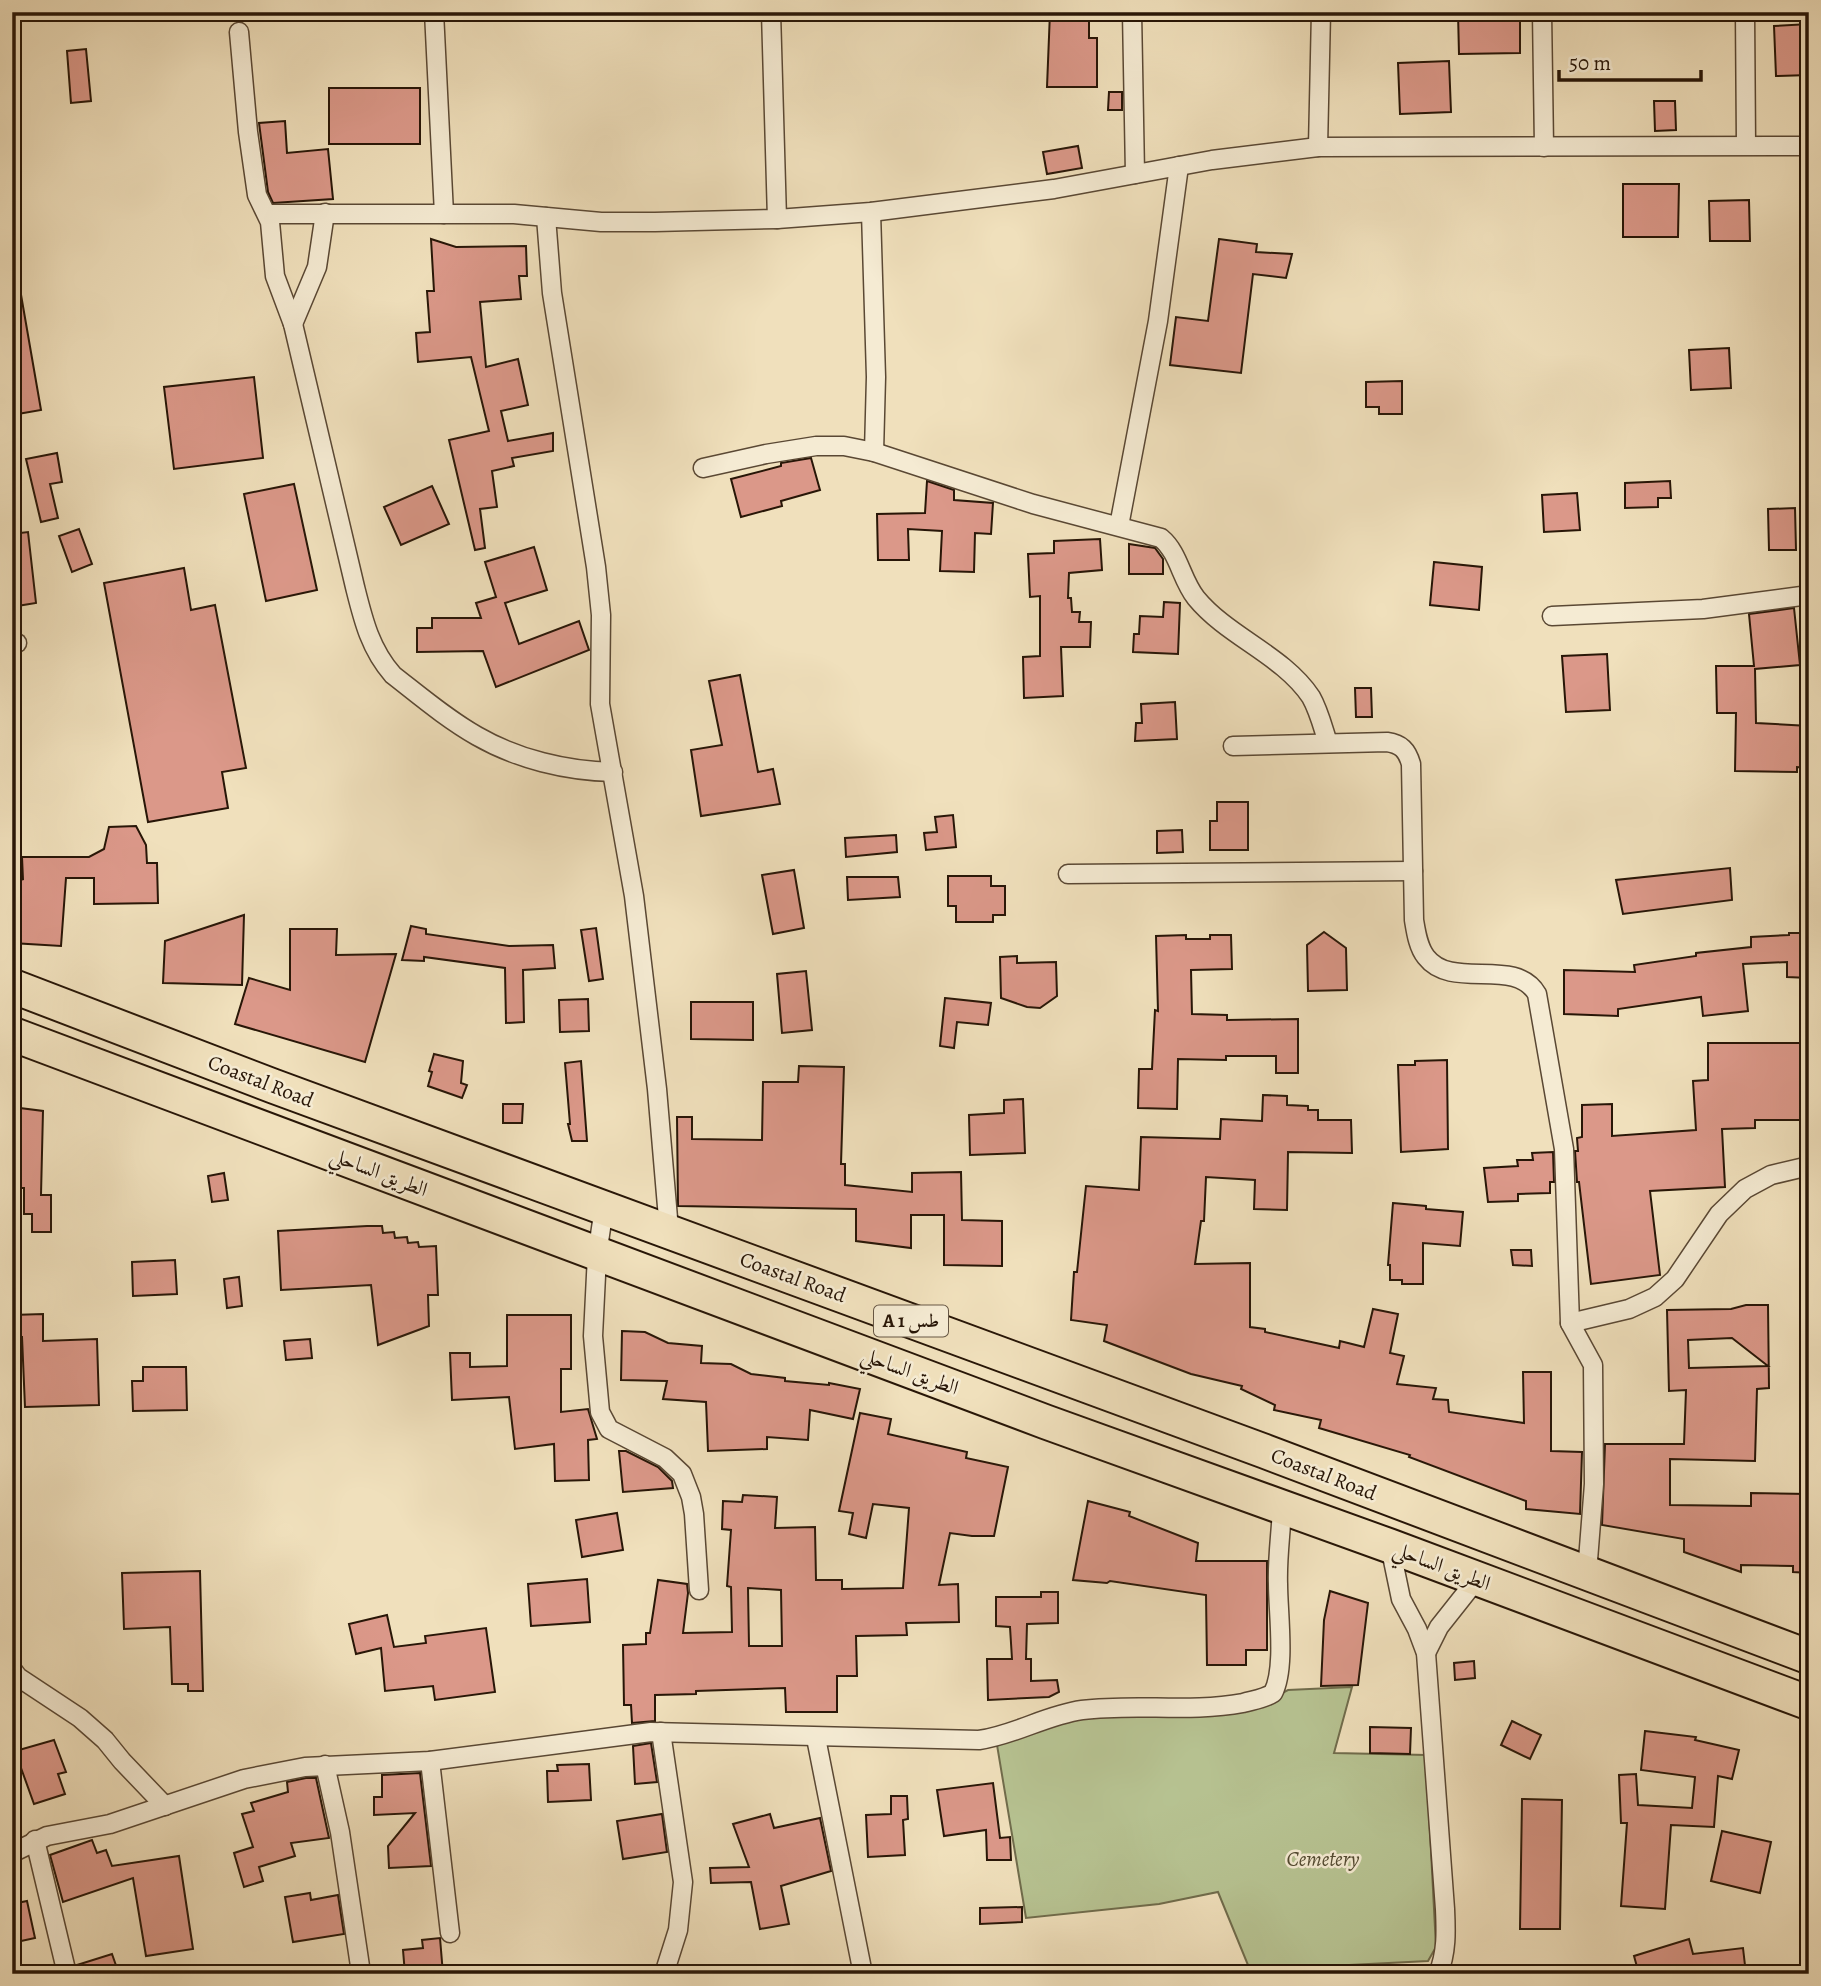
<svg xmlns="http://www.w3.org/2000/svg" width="1821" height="1986" font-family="Alegreya,Amiri,serif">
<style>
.green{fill:#b7c392;stroke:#706c4c;stroke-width:2}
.building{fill:#db9889;stroke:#281607;stroke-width:2;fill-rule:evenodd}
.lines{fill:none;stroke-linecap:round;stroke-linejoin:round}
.street-casing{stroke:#5a4834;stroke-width:21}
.highway-casing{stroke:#281607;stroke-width:37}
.street{stroke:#f5ebd3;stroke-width:18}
.highway{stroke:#f0e0bc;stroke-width:33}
.labels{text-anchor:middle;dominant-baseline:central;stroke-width:5;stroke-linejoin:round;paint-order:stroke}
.shield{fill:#f5ebd3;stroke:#665644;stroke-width:2}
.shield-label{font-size:19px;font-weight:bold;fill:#281607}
.street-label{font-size:21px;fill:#281607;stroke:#f5ebd3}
.park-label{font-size:21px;font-style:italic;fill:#534a31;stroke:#f5ebd3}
</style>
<rect width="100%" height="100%" fill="#f0e0bc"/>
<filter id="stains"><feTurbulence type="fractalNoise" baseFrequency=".00286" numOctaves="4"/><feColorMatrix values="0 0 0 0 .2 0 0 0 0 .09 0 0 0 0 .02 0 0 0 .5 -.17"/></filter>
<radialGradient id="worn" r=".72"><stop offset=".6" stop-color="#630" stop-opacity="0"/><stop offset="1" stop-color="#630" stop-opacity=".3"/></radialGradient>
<path class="green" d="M1352 1687 1334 1753 1426 1755 1436 1947 1428 1961 1250 1970 1218 1892 1159 1904 1026 1918 997 1745 1054 1723 1105 1711 1174 1716H1208L1233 1713 1259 1705 1288 1690Z"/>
<g class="building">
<path d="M1050 12H1089V38H1097V87H1047Z"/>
<path d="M1458 13H1520V53L1459 54Z"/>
<path d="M1809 24V75L1776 76 1774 26Z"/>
<path d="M86 49 91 101 71 103 67 51Z"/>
<path d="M1449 61 1451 112 1400 114 1398 63Z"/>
<rect x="329" y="88" width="91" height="56"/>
<path d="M1109 92H1122V110H1108Z"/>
<path d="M1654 101H1675L1676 130 1655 131Z"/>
<path d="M285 121 287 153 328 149 333 199 273 203 268 192 259 123Z"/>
<path d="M1078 146 1082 168 1047 174 1043 152Z"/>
<path d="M1623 184H1679L1678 237H1623Z"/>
<path d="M1749 200 1750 241H1710L1709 201Z"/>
<path d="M431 239 456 247 526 246 527 276H519L521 299 480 302 486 367 518 359 528 405 501 411 508 441 553 433V451L512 458 514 466 492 471 497 507 480 509 485 548 475 550 449 440 489 431 471 357 418 362 416 333 430 332 427 291H434Z"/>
<path d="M1219 239 1257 244 1256 252 1292 254 1286 278 1253 274 1241 373 1170 365 1176 317 1208 321Z"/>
<path d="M20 289 41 410 12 415V290Z"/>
<path d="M1729 348 1731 388 1691 390 1689 350Z"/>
<path d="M254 377 263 458 174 469 164 387Z"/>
<path d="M1402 381V414H1379V407H1366V382Z"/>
<path d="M57 453 62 482 50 484 58 518 41 522 26 459Z"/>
<path d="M811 458 820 490 781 501 782 506 741 517 731 479 781 466V463Z"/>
<path d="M927 481 954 490V500L993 503 991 534 975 533 974 572 940 571 942 531 908 529 909 560H878L877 514 925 513Z"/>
<path d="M1670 481 1671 498H1658V507L1625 508V483Z"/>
<path d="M294 484 317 590 266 601 244 494Z"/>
<path d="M432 486 449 524 401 545 384 507Z"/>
<path d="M1577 493 1580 530 1544 532 1542 495Z"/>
<path d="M1795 508 1796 550H1769L1768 509Z"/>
<path d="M79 529 92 564 72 572 59 536Z"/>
<path d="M28 532 36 603 17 606 14 584H12V534Z"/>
<path d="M1100 539 1102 570 1069 573 1068 598H1071L1072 612H1080L1079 622H1091L1090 647H1061L1063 696 1024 698 1023 657 1040 656V596L1030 597 1028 554 1054 553V541Z"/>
<path d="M1129 544 1155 548 1163 559V574H1129Z"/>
<path d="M534 547 547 590 505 603 519 644 579 621 589 650 496 687 483 651 417 652V628H432V618H481L476 603 496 597 485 562Z"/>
<path d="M1434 562 1482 567 1479 610 1430 605Z"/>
<path d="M184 568 191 610 215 605 246 768 222 772 228 808 148 822 104 583Z"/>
<path d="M1164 602 1180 603 1178 654 1133 652 1134 634H1139L1140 616 1163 617Z"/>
<path d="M1794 608 1800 665 1755 669 1756 723 1809 726V768L1797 767V772L1735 771 1736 713H1717L1716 666H1754L1749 614Z"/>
<path d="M1607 654 1610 710 1566 712 1562 656Z"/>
<path d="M740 675 758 772 773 769 780 804 701 816 691 750 722 745 709 681Z"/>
<path d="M1355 688H1371L1372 717H1356Z"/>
<path d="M1175 702 1177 739 1135 741 1136 723H1142L1141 704Z"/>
<path d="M1217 802H1248V850H1210V821H1217Z"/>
<path d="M953 815 956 847 926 850 924 833 937 832 935 817Z"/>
<path d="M136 826 146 845 147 863H157L158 903 94 904V878H66L61 946 12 943V855L23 880 22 857H89L104 849 109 827Z"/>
<path d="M1182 830 1183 852 1157 853V831Z"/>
<path d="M896 835 897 852 846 857 845 838Z"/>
<path d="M1730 868 1732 900 1623 914 1616 880Z"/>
<path d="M794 870 804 928 773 934 762 875Z"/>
<path d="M948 876H991V886H1005V915H993V922H956V906H948Z"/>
<path d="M847 877H898L900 897 848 900Z"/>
<path d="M244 915 242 985 163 983 165 941Z"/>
<path d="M411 926 426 929V934L509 946 553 945 555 968 523 970 524 1022 506 1023 505 968 424 957V961L402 960Z"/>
<path d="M596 928 603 979 589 981 581 930Z"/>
<path d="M290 929H337L336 955 396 954 365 1062 235 1024 249 978 290 990Z"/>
<path d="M1324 932 1346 948 1347 990 1308 991 1307 945Z"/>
<path d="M1789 933H1809V978L1787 977V962L1743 964 1748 1011 1703 1016 1701 997 1618 1009V1016L1564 1014V970L1635 972 1634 965 1696 956V953L1751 947V937L1789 935Z"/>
<path d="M1186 935V939H1210V935H1231L1232 969 1191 970 1192 1014 1227 1015V1020L1298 1019V1073H1276V1056H1226V1060L1178 1059 1177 1109 1138 1108 1139 1069H1152L1155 1010 1158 1011 1156 936Z"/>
<path d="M1017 956V963L1056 962 1057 996 1040 1008 1027 1007 1001 998 1000 957Z"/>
<path d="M806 971 812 1030 782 1033 777 974Z"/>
<path d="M945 998 991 1003 988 1025 957 1022 954 1048 940 1046Z"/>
<path d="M588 999 589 1031 560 1032 559 1000Z"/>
<path d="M691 1002H753V1040L691 1039Z"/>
<path d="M1708 1043H1809V1068H1800V1120H1755V1128L1722 1129 1725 1187 1650 1191 1660 1275 1591 1284 1579 1182H1577L1575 1151H1578L1577 1138 1582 1137V1105L1612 1104V1136L1696 1130 1693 1081 1708 1080Z"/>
<path d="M434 1054 463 1061 461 1083 467 1085 462 1098 428 1086 432 1072 429 1071Z"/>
<path d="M1447 1060 1448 1149 1401 1152 1398 1065H1415V1061Z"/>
<path d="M581 1061 587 1141H572L568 1124H570L565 1063Z"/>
<path d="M799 1066 844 1067 841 1164H845V1185L912 1192V1173L961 1172 962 1220 1002 1221V1266L944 1265V1215H911V1248L856 1241V1209L678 1206 677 1117H692V1139L762 1140 763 1082H798Z"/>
<path d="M1263 1095 1287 1096V1105L1308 1106V1110H1318V1120H1351L1352 1153 1288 1152 1287 1210 1254 1209 1255 1180 1206 1177 1204 1221H1201L1195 1264 1250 1263V1327L1265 1329V1332L1339 1348 1340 1341 1364 1347 1373 1309 1398 1314 1390 1353 1404 1356 1397 1384 1436 1388 1433 1399 1448 1400 1449 1412 1524 1423 1523 1372H1551V1451L1582 1452 1580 1514 1526 1509V1501L1409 1457 1410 1455 1319 1428 1321 1420 1274 1410 1275 1405 1241 1389 1242 1386 1191 1374 1104 1341 1107 1325 1071 1320 1074 1272H1077L1086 1186 1139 1190 1141 1137 1220 1139 1221 1119 1262 1121Z"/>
<path d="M1023 1099 1025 1153 970 1155 969 1115 1004 1113V1100Z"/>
<path d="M503 1104H523L522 1123H503Z"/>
<path d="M12 1107 43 1111 41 1195H51V1232H32V1214H24V1188H12Z"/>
<path d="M1553 1152 1554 1182H1550V1193L1518 1194V1201L1488 1202 1484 1168 1518 1166 1517 1160H1533L1532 1153Z"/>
<path d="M224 1173 228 1200 212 1202 208 1176Z"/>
<path d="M1393 1203 1426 1206V1209L1463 1212 1460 1246 1423 1243V1284H1402V1280H1390V1265H1388Z"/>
<path d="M367 1226H382L383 1233 394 1232 395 1238 407 1237 408 1243 418 1242 419 1247 436 1246 438 1295H428L429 1326 378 1345 371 1285 281 1290 278 1231Z"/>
<path d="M1511 1250H1531L1532 1266 1513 1265Z"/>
<path d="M175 1260 177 1294 133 1296 132 1262Z"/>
<path d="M239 1277 242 1306 227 1308 224 1279Z"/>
<path d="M1746 1305H1768L1769 1388 1757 1389 1755 1461 1670 1459V1505L1751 1506V1493L1809 1494V1573L1793 1572V1566L1741 1565V1572L1684 1552V1539L1602 1525 1605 1444H1684L1686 1390 1669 1391 1667 1310 1731 1309ZM1732 1338 1768 1366 1689 1368 1688 1340Z"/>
<path d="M43 1314V1341L97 1339 99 1405 25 1407 22 1337H13L12 1315Z"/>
<path d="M507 1315H571V1369H561V1412L588 1409 597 1439 588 1440 589 1480 555 1481 554 1444 515 1449 509 1397 452 1400 450 1353H470V1367L507 1366Z"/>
<path d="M622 1331 645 1332 668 1343 702 1346 701 1363 731 1364 751 1374 785 1378V1381L829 1385V1383L860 1389 853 1419 810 1410 808 1440 767 1437V1449L708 1451 706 1402 663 1399 667 1381 621 1380Z"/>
<path d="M310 1339 312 1358 286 1360 284 1341Z"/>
<path d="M143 1367H186L187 1410 133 1411 132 1381H143Z"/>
<path d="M860 1413 891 1419 888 1434 967 1452 966 1458 1008 1467 994 1536H972L950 1533 939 1585 958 1584 959 1622 906 1623 907 1635 856 1636 857 1676H837V1712H786L785 1688 696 1691V1694L655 1695V1721L632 1723 631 1705H624L623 1645 646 1644V1633H650L658 1580 687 1584 688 1593 683 1633 732 1632 731 1587 727 1586 731 1530 722 1529 723 1501 742 1502 743 1495 777 1497 775 1528 815 1527 816 1580H842V1589L903 1588 909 1508 873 1504 866 1538 849 1534 853 1513 839 1511ZM748 1588 781 1590 782 1646H749Z"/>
<path d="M619 1451H626L658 1467 672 1481 673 1488 623 1492Z"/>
<path d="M1088 1501 1130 1512 1129 1516 1198 1543 1196 1561H1267V1650H1246V1665H1207L1206 1595 1110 1581 1107 1583 1073 1580Z"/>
<path d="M617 1513 623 1550 582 1557 576 1520Z"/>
<path d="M200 1571 203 1691H188V1684H172L170 1627 124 1629 122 1573Z"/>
<path d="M587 1579 590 1622 531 1626 528 1584Z"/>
<path d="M1330 1591 1368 1603 1358 1685 1321 1686 1324 1620Z"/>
<path d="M1041 1592H1058V1623L1027 1624 1026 1659H1031V1681L1057 1680 1059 1692 1049 1697 988 1700 987 1659H1012L1010 1627 996 1626V1597H1041Z"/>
<path d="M387 1615 394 1647 426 1643 425 1636 486 1628 495 1692 435 1700 433 1686 385 1691 381 1648 356 1654 349 1624Z"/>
<path d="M1474 1661 1475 1678 1455 1680 1454 1663Z"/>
<path d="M1512 1721 1541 1735 1530 1759 1501 1745Z"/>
<path d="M1370 1727 1411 1728 1410 1754 1370 1753Z"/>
<path d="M1645 1731 1696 1737 1695 1740 1739 1750 1732 1779 1718 1776 1714 1827 1671 1825 1665 1909 1621 1906 1627 1823H1621L1619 1775 1636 1774 1638 1805 1692 1808 1695 1777 1641 1770Z"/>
<path d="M54 1740 66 1772 58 1774 65 1794 34 1804 21 1768 12 1769V1752Z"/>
<path d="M651 1743 657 1782 635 1784 633 1746Z"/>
<path d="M589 1764 591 1800 548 1802 547 1771H558L557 1765Z"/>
<path d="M420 1773 431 1866 389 1868 388 1846 415 1813 374 1815V1797H382V1775Z"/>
<path d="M306 1778H316L329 1838 291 1843 295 1856 259 1867 263 1881 244 1887 234 1853 253 1847 242 1814 254 1811 251 1803 288 1792 287 1782Z"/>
<path d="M993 1783 1000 1838 1010 1837 1011 1860H987L986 1830 944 1836 937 1790Z"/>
<path d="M891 1796H907L908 1819 903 1820 905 1855 868 1857 866 1815 891 1814Z"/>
<path d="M1522 1799 1562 1800 1560 1929H1520Z"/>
<path d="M662 1814 667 1852 623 1859 617 1821Z"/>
<path d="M770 1814 774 1828 820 1818 831 1871 781 1886 789 1924 760 1929 751 1882 711 1883 710 1868 749 1867 733 1824Z"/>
<path d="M1722 1831 1771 1842 1760 1893 1711 1881Z"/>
<path d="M92 1840 97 1853 106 1850 112 1866 179 1856 193 1949 146 1956 133 1878 63 1902 50 1855Z"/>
<path d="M310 1893 311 1900 338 1895 344 1934 293 1942 285 1897Z"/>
<path d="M27 1901 35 1938 12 1943V1904Z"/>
<path d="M1022 1907V1922L980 1924V1908Z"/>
<path d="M440 1938 443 1974H405L403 1950 423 1948 422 1940Z"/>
<path d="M1689 1939 1693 1954 1743 1948 1746 1974H1708L1707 1966 1683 1974H1639L1634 1956Z"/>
<path d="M112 1954 119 1974H78L77 1965Z"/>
</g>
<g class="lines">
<defs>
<g id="street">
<path d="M434 12 444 214"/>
<path d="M771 12 777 219"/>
<path d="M1132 12 1135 174"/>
<path d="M1542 12 1544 147"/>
<path d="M1745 12 1746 145"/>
<path d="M239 32 248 132 257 195 270 222 275 276 293 324 355 587C363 619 370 649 393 675 420 696 447 719 477 736 517 759 566 771 613 772"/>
<path d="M1318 147 1321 12"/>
<path d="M871 212 876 377 874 452"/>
<path d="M268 214H514L601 222H655L777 219 871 212 1054 189 1212 160 1318 147 1809 146"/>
<path d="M546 217 552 293 596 567 601 615 600 704 634 896 657 1089 669 1230"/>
<path d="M293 324 317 267 325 213"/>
<path d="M703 468 766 454 816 446H844L874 452 1033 504 1161 538C1179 553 1181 579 1196 598 1228 637 1283 655 1311 697 1319 711 1323 728 1328 743"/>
<path d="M1119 526 1158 321 1179 166"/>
<path d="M1552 616 1703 609 1809 595"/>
<path d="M12 643H17"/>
<path d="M1233 746 1387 742C1401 744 1407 750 1411 764L1414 920C1416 932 1418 947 1426 957 1452 991 1515 956 1537 994L1564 1149 1570 1323 1593 1365 1594 1484 1587 1573"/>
<path d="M1068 874 1413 871"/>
<path d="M604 1208 597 1255 593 1336 600 1412 609 1429 665 1458 682 1474 691 1497 694 1514 699 1590"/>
<path d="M1570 1323 1629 1309 1655 1297 1675 1279 1719 1214 1745 1189 1771 1175 1809 1166"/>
<path d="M1390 1546 1401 1599 1417 1629 1426 1653 1445 1909C1446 1931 1447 1952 1438 1974"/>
<path d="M1426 1653 1439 1627 1477 1579"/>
<path d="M12 1669 18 1677 80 1718 105 1740 122 1761 165 1806"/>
<path d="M661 1732 683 1882 678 1930 664 1974"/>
<path d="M816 1738 863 1974"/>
<path d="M430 1761 450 1933"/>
<path d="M325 1765 340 1832 361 1973"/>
<path d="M35 1840 67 1974"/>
<path d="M12 1853 47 1836 110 1824 244 1779 305 1767 430 1761 651 1732 979 1740C1015 1735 1046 1715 1082 1710 1136 1703 1189 1713 1243 1703 1253 1700 1264 1699 1273 1693 1286 1668 1278 1613 1278 1584 1277 1559 1281 1533 1282 1508"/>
</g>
<g id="highway">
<path d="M12 986 273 1086 1264 1451 1809 1657"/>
<path d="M12 1034 1046 1422 1390 1546 1809 1703"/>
</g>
</defs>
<use href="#street" class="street-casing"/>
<use href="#highway" class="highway-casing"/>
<use href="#street" class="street"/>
<use href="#highway" class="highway"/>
</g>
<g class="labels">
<rect class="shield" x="874" y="1305.5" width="74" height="31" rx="5"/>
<g class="shield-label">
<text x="911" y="1321">A 1 طس</text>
</g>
<g class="street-label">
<text transform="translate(261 1081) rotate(21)">Coastal Road</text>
<text transform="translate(379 1172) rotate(21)">الطريق الساحلي</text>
<text transform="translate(793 1277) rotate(20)">Coastal Road</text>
<text transform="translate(910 1371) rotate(20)">الطريق الساحلي</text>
<text transform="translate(1324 1474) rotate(21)">Coastal Road</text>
<text transform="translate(1442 1566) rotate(21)">الطريق الساحلي</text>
</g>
<g class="park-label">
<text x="1323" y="1859">Cemetery</text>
</g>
</g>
<rect width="1821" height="1986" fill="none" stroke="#f0e0bc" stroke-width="42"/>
<rect x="14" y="14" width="1793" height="1958" fill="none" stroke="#281607" stroke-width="3.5"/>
<rect x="21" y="21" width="1779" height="1944" fill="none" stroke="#281607" stroke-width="2"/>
<path d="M1559 70v10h142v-10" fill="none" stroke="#281607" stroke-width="3.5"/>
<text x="1569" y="70" font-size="21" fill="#281607" stroke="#f5ebd3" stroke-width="5" paint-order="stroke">50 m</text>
<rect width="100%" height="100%" filter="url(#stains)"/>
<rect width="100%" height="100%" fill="url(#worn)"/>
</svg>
